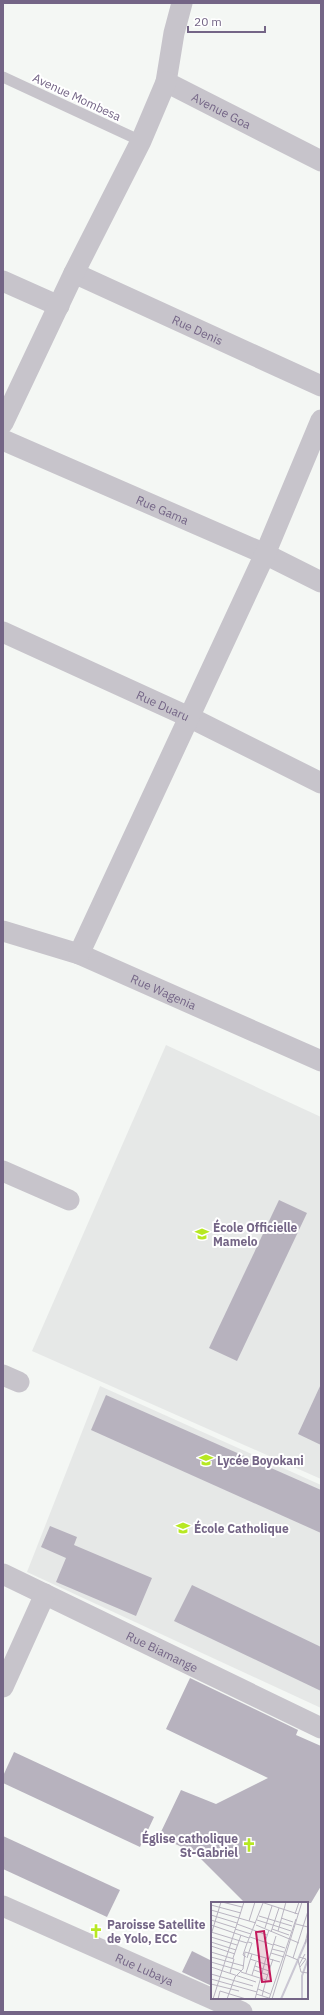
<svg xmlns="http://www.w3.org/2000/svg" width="324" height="2015" font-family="'IBM Plex Sans',sans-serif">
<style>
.built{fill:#e6e8e7}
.building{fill:#b7b2be}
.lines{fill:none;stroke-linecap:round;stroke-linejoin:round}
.service{stroke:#c7c4cb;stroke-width:11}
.minor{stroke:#c7c4cb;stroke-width:21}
.labels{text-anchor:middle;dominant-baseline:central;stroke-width:4;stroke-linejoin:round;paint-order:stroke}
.street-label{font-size:12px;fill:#746586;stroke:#fff}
.poi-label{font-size:12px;font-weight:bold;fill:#746586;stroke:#fff;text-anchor:start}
.inset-river{fill:none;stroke:#cac7d3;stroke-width:2}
.inset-road{fill:none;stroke:#b9b4c1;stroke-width:1}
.view{fill:#c2185b;fill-opacity:0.15;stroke:#c2185b;stroke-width:2}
.inset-edge{fill:none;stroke:#746586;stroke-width:2}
</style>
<rect width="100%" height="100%" fill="#f4f7f4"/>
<g class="built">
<path d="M166 1045 321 1117V1479L32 1351Z"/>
<path d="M100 1386 321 1485V1708L27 1572Z"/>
</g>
<g class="building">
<path d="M279 1200 307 1213 237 1361 209 1348Z"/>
<path d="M321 1384V1445L298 1434Z"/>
<path d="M106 1395 321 1490V1533L91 1430Z"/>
<path d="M50 1526 77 1537 74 1545 152 1578 136 1616 56 1582 66 1558 41 1547Z"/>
<path d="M192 1585 321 1647V1691L174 1621Z"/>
<path d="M190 1678 298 1730 296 1735 321 1746V1886L311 1903H245L196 1854 159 1836 181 1790 216 1804 268 1778 166 1729Z"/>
<path d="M14 1752 154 1817 140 1847 3 1783V1776Z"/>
<path d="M3 1836 120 1890 107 1917 3 1869Z"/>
<path d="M192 1951 212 1961V1986L182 1972Z"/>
</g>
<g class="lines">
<path class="service" d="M3 77 141 141"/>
<g class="minor">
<path id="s1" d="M182 3 174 33 166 82 321 161"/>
<path id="s2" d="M74 273 321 386"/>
<path d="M3 281 59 306"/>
<path d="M3 423 74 273 141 141 166 82"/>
<path id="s3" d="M3 440 265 554 321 582"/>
<path id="s4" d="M3 632 189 717 321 783"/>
<path id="s5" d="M3 931 79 954 321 1061"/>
<path d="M79 954 265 554 321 420"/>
<path d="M3 1171 69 1200"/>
<path d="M3 1375 19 1382"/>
<path id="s6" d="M3 1574 321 1728"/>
<path d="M3 1687 45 1594"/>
<path id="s7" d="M3 1906 242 2012"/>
</g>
</g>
<defs>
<symbol id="school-bare" viewBox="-9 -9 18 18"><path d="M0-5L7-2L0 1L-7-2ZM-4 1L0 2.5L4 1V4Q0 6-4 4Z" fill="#b7e822" stroke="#fff" stroke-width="2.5" paint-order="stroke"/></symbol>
<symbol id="church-bare" viewBox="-9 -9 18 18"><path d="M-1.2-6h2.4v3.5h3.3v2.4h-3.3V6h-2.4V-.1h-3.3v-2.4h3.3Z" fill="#b7e822" stroke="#fff" stroke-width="2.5" paint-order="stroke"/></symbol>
</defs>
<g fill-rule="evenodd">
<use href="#school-bare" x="192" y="1224" width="20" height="20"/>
<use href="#school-bare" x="196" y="1450" width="20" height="20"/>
<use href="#school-bare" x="173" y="1518" width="20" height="20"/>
<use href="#church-bare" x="239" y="1835" width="20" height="20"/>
<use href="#church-bare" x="86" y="1921" width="20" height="20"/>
</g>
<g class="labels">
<g class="street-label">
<text transform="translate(77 97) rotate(25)">Avenue Mombesa</text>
<text stroke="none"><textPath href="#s1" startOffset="143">Avenue Goa</textPath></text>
<text stroke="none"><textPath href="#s2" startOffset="136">Rue Denis</textPath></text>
<text stroke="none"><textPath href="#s3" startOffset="174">Rue Gama</textPath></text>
<text stroke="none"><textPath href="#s4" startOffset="176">Rue Duaru</textPath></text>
<text stroke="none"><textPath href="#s5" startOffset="172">Rue Wagenia</textPath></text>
<text stroke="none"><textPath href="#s6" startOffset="177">Rue Biamange</textPath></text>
<text stroke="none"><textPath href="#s7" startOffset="155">Rue Lubaya</textPath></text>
</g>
<g class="poi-label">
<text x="213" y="1227">École Officielle<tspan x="213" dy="14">Mamelo</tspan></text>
<text x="217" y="1460">Lycée Boyokani</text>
<text x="194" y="1528">École Catholique</text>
<text x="238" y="1838" text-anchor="end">Église catholique<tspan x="238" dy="14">St-Gabriel</tspan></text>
<text x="107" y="1924">Paroisse Satellite<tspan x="107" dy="14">de Yolo, ECC</tspan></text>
</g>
</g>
<g transform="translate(211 1902)">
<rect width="97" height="97" fill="#f4f7f4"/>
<path class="inset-river" d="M70 97 96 37M91 97V74L97 57"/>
<path class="inset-road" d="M11 0 31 5M50 0 87 12M0 3 30 11M0 8 45 21M84 12 88 0M0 13 26 21M48 14 81 24M70 16 82 20M0 18 25 26M46 18 68 25M38 19 44 0M26 22 56 33M85 22 97 25M0 23 38 36M45 23 88 41M68 25 80 29M54 26 61 4M24 27 40 32M61 27 78 33M67 29 75 0M0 30 36 41M60 30 68 6M0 33 10 0M0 35 26 43M39 35 62 43M0 40 25 48M54 40 58 28M62 42 74 46M94 42 97 28M0 44 24 52M61 47 73 50M0 50 23 57 19 71M34 50 69 60M60 51 73 55M75 53 87 58 90 70 97 71M0 55 33 64M35 55 32 53 35 44 52 1M88 55 95 57 89 65M22 56 30 33M36 56 41 41 37 40M82 56 97 9M39 57 60 64M58 57 65 34M0 60 31 69M88 63 94 52M44 64 58 69M0 65 45 80M43 68 57 73M30 70 55 78 51 94M35 71 41 52M0 72 42 84M41 73 45 60M0 77 46 90M55 78 62 57M0 82 28 89M47 87 59 92M45 92 58 96M2 97 33 0M7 97 9 89 35 97M16 97 24 75 32 67 34 50M44 97 55 56M58 97 85 17M61 97 91 0"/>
<path class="view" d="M53 29 60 79 51 80 45 30Z"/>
<rect width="97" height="97" class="inset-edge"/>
</g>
<rect width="324" height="2015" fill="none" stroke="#746586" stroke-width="8"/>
<path d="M188 26v6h77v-6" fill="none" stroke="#746586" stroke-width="2"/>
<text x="194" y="26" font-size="12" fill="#746586" stroke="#ffffff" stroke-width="3" paint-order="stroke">20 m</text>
</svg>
